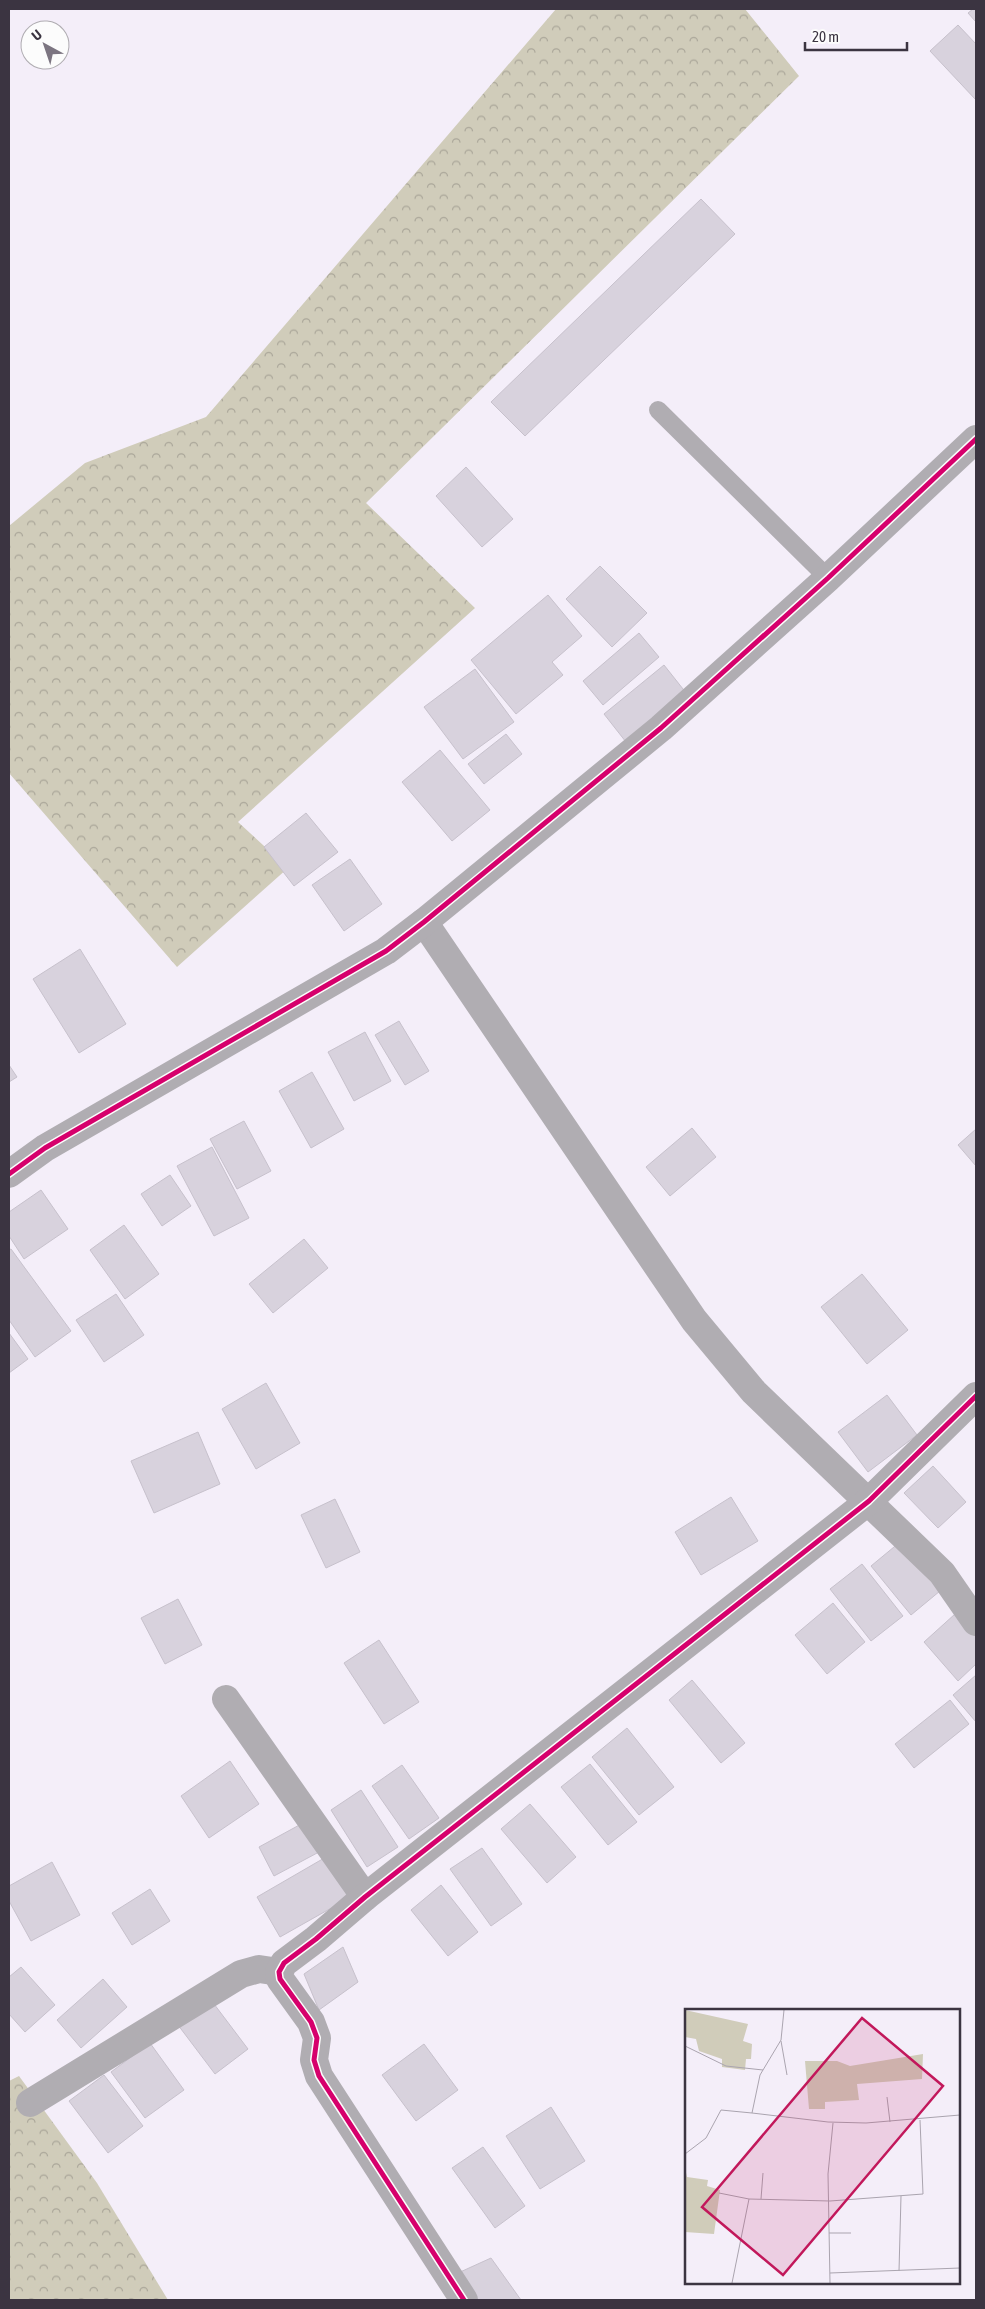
<svg xmlns="http://www.w3.org/2000/svg" width="985" height="2309" font-family="'Asap Condensed',sans-serif">
<style>
.forest{fill:url(#forest-crowns)}
.building{fill:#d8d2dd;stroke:#c7c1cc}
.lines{fill:none;stroke-linecap:round;stroke-linejoin:round}
.service{stroke:#b0adb2;stroke-width:18}
.minor{stroke:#b0adb2;stroke-width:28}
.cycleway-casing{stroke:#fcfcfc;stroke-width:8}
.cycleway{stroke:#d6006c;stroke-width:5}
.inset-road{fill:none;stroke:#aaa4af;stroke-width:1}
.view{fill:#c2185b;fill-opacity:0.15;stroke:#c2185b;stroke-width:2.5}
.inset-edge{fill:none;stroke:#3b3441;stroke-width:2.5}
</style>
<defs>
<pattern id="forest-crowns" width="20" height="18" patternUnits="userSpaceOnUse" patternTransform="scale(1.25)"><rect width="20" height="18" fill="#d0ccba"/><path d="M2 6a3 3 0 1 1 6 0M12 15a3 3 0 1 1 6 0" fill="none" stroke="#aaa699"/></pattern>
</defs>
<rect width="100%" height="100%" fill="#f4eef9"/>
<g class="forest">
<path d="M556 9H745L799 76 366 503 475 608 238 822 288 868 177 967 9 773V526L85 463 206 417Z"/>
<path d="M19 2076 97 2183 168 2300H9V2081Z"/>
</g>
<g class="building">
<path d="M973 9H976V22L968 13Z"/>
<path d="M958 25 976 44V100L930 51Z"/>
<path d="M701 199 735 234 525 436 491 402Z"/>
<path d="M466 467 513 519 482 547 436 496Z"/>
<path d="M600 566 647 613 612 647 566 599Z"/>
<path d="M548 595 582 636 552 662 563 675 516 714 471 660Z"/>
<path d="M639 633 659 657 603 705 583 681Z"/>
<path d="M664 665 687 694 626 742 604 714Z"/>
<path d="M475 669 514 722 463 759 424 707Z"/>
<path d="M506 734 522 754 484 784 468 764Z"/>
<path d="M440 750 490 810 452 841 402 782Z"/>
<path d="M306 813 338 852 294 886 264 847Z"/>
<path d="M350 859 382 904 344 931 312 885Z"/>
<path d="M80 949 126 1024 79 1053 33 979Z"/>
<path d="M399 1021 429 1071 405 1085 375 1035Z"/>
<path d="M365 1032 391 1081 354 1101 328 1052Z"/>
<path d="M9 1065 17 1077 9 1082Z"/>
<path d="M312 1072 344 1129 311 1148 279 1091Z"/>
<path d="M244 1121 271 1171 237 1189 210 1139Z"/>
<path d="M692 1128 716 1157 670 1196 646 1167Z"/>
<path d="M976 1129V1166L958 1145Z"/>
<path d="M212 1147 249 1218 214 1236 177 1166Z"/>
<path d="M170 1175 191 1206 162 1226 141 1194Z"/>
<path d="M41 1190 68 1229 24 1259 9 1236V1212Z"/>
<path d="M124 1225 159 1274 125 1299 90 1250Z"/>
<path d="M304 1239 328 1268 273 1313 249 1284Z"/>
<path d="M11 1249 71 1331 35 1357 9 1320V1250Z"/>
<path d="M862 1274 908 1330 867 1364 821 1307Z"/>
<path d="M116 1294 144 1335 104 1362 76 1320Z"/>
<path d="M9 1333 28 1359 9 1373Z"/>
<path d="M266 1383 300 1443 256 1469 222 1409Z"/>
<path d="M887 1395 917 1435 868 1472 838 1432Z"/>
<path d="M198 1432 220 1484 154 1513 131 1461Z"/>
<path d="M933 1466 966 1502 938 1528 904 1493Z"/>
<path d="M731 1497 758 1541 701 1575 675 1532Z"/>
<path d="M335 1499 360 1552 326 1568 301 1515Z"/>
<path d="M900 1542 940 1591 911 1615 871 1566Z"/>
<path d="M862 1564 903 1616 871 1641 830 1589Z"/>
<path d="M178 1599 202 1645 165 1664 141 1618Z"/>
<path d="M833 1603 865 1642 827 1674 795 1635Z"/>
<path d="M955 1614 976 1637V1664L958 1681 924 1642Z"/>
<path d="M379 1640 419 1702 384 1724 344 1663Z"/>
<path d="M976 1675V1722L953 1695Z"/>
<path d="M692 1680 745 1743 721 1763 669 1700Z"/>
<path d="M950 1700 969 1724 914 1768 895 1744Z"/>
<path d="M627 1728 674 1787 639 1815 592 1757Z"/>
<path d="M230 1761 259 1804 209 1838 181 1796Z"/>
<path d="M590 1764 637 1822 608 1845 561 1787Z"/>
<path d="M402 1765 439 1818 409 1839 372 1786Z"/>
<path d="M361 1790 398 1847 367 1867 331 1810Z"/>
<path d="M530 1804 576 1857 547 1883 501 1829Z"/>
<path d="M303 1823 319 1852 274 1876 259 1847Z"/>
<path d="M482 1848 522 1904 491 1926 450 1869Z"/>
<path d="M326 1857 349 1898 280 1937 257 1897Z"/>
<path d="M52 1862 80 1915 31 1941 9 1901V1886Z"/>
<path d="M441 1885 478 1932 448 1956 411 1910Z"/>
<path d="M150 1889 170 1921 132 1945 112 1913Z"/>
<path d="M343 1947 358 1982 319 2010 304 1974Z"/>
<path d="M21 1967 55 2005 25 2032 9 2014V1977Z"/>
<path d="M103 1979 127 2007 81 2048 57 2020Z"/>
<path d="M211 2000 248 2049 215 2074 178 2025Z"/>
<path d="M150 2043 184 2090 145 2118 111 2072Z"/>
<path d="M424 2044 458 2090 416 2121 382 2075Z"/>
<path d="M104 2075 143 2126 108 2153 69 2101Z"/>
<path d="M551 2107 585 2161 540 2189 506 2136Z"/>
<path d="M483 2147 525 2206 495 2228 452 2168Z"/>
<path d="M491 2258 521 2300H478L458 2273Z"/>
</g>
<g class="lines">
<path class="service" d="M658 410 828 578"/>
<g class="minor">
<path d="M424 922 694 1320 754 1392 942 1573 976 1622"/>
<path d="M9 1174 45 1148 386 951 424 922 661 728 828 578 976 439"/>
<path d="M226 1699 365 1897"/>
<path d="M30 2103 241 1974 259 1969 279 1972"/>
<path d="M464 2300 319 2076 314 2060 317 2038 311 2022 280 1979 279 1972 284 1963 316 1939 365 1897 869 1501 976 1396"/>
</g>
<defs>
<g id="cycleway">
<path d="M9 1174 45 1148 386 951 424 922 661 728 828 578 976 439"/>
<path d="M464 2300 319 2076 314 2060 317 2038 311 2022 280 1979 279 1972 284 1963 316 1939 365 1897 869 1501 976 1396"/>
</g>
</defs>
<use href="#cycleway" class="cycleway-casing"/>
<use href="#cycleway" class="cycleway"/>
</g>
<g transform="translate(685 2009)">
<rect width="275" height="275" fill="#f4eef9"/>
<path d="M0 1 63 15 58 32 67 35 66 50H61L60 61 37 58V50L14 42 11 30 0 28ZM238 45 237 70 172 75 174 91 140 93V100H124L120 52H152L165 57ZM0 159 2 168 23 171 22 177 35 181 29 225 0 223Z" fill="#d0ccba"/>
<path class="inset-road" d="M96 32 102 66M0 37 41 57 78 61M202 88 205 113M67 104 143 113 181 114 275 106M0 145 21 129 36 101 67 104 75 66 96 31 99 1M34 184 64 190M76 190 78 164M144 224H166M214 262 216 187M145 264 275 259M47 274 64 190 145 192 238 185 235 111M145 274 143 165 148 114"/>
<path class="view" d="M177 9 258 77 98 266 17 198Z"/>
<rect width="275" height="275" class="inset-edge"/>
</g>
<rect width="985" height="2309" fill="none" stroke="#3b3441" stroke-width="20"/>
<g transform="translate(45 45) rotate(320)"><circle r="24" fill="#fcfcfc" stroke="#afacb1"/>
<path d="M0-4L9 19L0 12L-9 19Z" fill="#7c7581"/>
<text y="-8" font-size="14" font-weight="bold" text-anchor="middle" fill="#3b3441">U</text>
</g>
<path d="M805 42v8h102v-8" fill="none" stroke="#3b3441" stroke-width="2.5"/>
<text x="812" y="42" font-size="15" fill="#3b3441" stroke="#fcfcfc" stroke-width="4" paint-order="stroke">20 m</text>
</svg>
